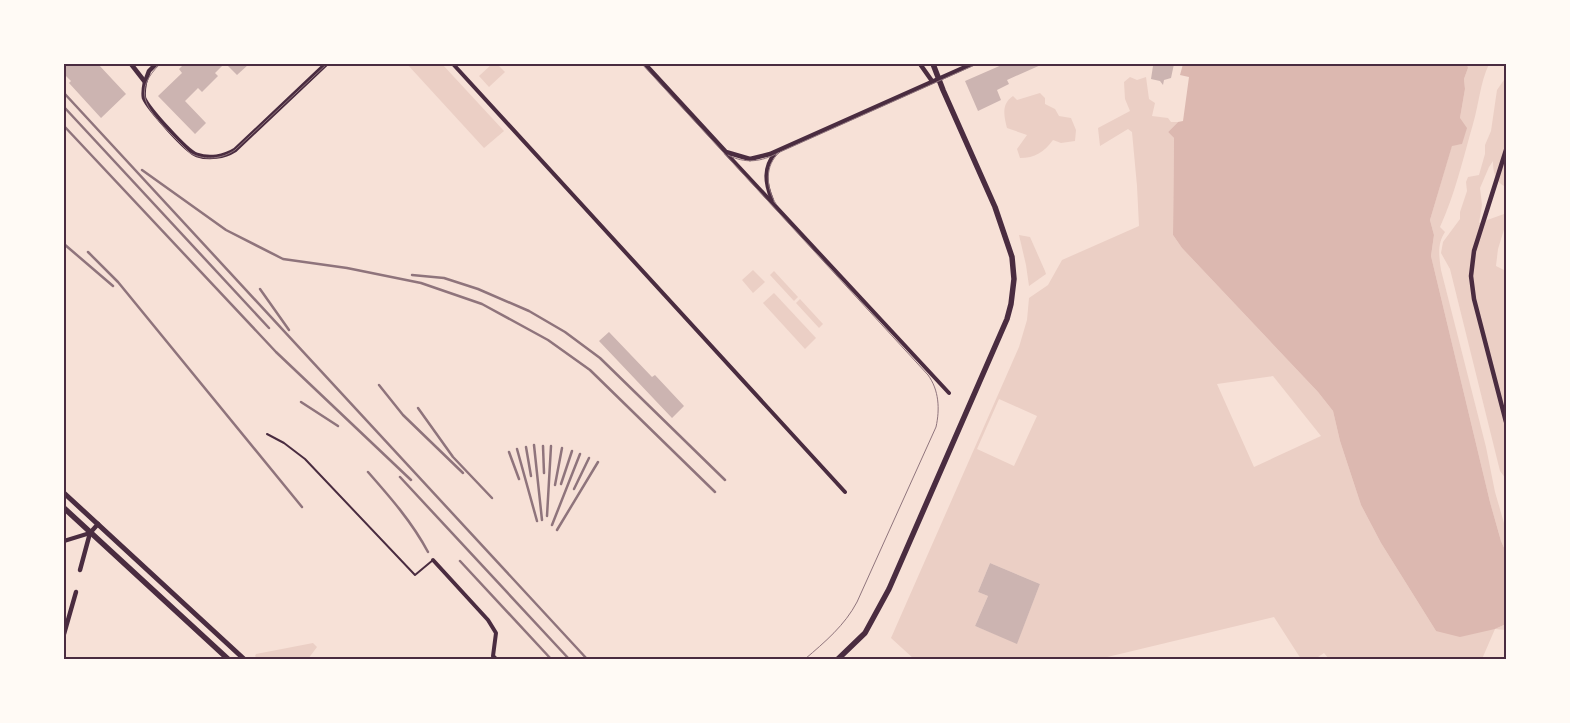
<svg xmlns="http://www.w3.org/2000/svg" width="1570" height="723" font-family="Lato,sans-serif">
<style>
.green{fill:#ebcfc5;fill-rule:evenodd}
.water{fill:#dcb8b0}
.building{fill:#ccb4b1}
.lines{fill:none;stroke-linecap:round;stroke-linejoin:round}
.service{stroke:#4a2c40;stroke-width:2}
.minor{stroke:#4a2c40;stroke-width:4}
.tertiary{stroke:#4a2c40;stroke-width:4.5}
.secondary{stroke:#4a2c40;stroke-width:5}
.primary{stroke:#4a2c40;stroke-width:5.5}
.tram{stroke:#8f747c;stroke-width:1}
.rail{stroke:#8f747c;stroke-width:2.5}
.neatline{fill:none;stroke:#4a2c40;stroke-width:2}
</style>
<rect width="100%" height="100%" fill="#f7e1d7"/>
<g class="green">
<path d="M407 64H442L504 131 484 148Z"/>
<path d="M492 64H497L505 72 489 87 479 76Z"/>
<path d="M1467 64H1489C1480 83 1479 104 1473 124 1463 159 1455 194 1440 227L1445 232C1437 244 1439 256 1441 270L1486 447 1495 492 1506 530V552L1501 541 1490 502 1431 256 1434 235 1430 220 1452 145 1462 144 1460 118 1465 89 1464 79 1468 68Z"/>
<path d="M1130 77 1137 80 1146 77 1149 99 1155 103 1152 116 1168 118 1171 122H1178L1168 132 1174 138 1173 235 1182 248 1318 392 1333 411 1340 441 1361 505 1381 543 1436 631 1495 629 1506 624V630L1495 629 1482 659H1329L1324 653 1315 659H1301L1274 617 1099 659H914L891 638 1019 347 1027 320 1029 298 1048 285 1062 260 1139 226 1137 186 1132 132 1128 129 1100 146 1098 128 1130 111 1125 99 1124 82ZM1273 376 1321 436 1254 467 1217 384ZM999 399 1037 416 1014 466 977 449ZM990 563 1040 584 1017 643 975 626 988 596 978 592Z"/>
<path d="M1506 77V187C1495 182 1493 172 1493 161L1489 167 1480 188 1482 205 1479 223 1504 214 1506 223 1498 249 1496 266 1506 271V479L1500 471 1450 269 1441 253 1443 242 1460 219V212L1467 191 1466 182 1468 177 1479 175 1485 154V145L1491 131 1497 90Z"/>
<path d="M1040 93 1045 98V104L1055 109 1059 116 1071 118 1076 130 1075 141 1061 143 1053 140C1044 152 1035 158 1020 158L1017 149 1027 135 1007 128C1004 116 1001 104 1013 96L1017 100Z"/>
<path d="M1019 235 1030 237 1045 271 1046 274 1029 286 1026 265Z"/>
<path d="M753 270 765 282 753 293 742 280Z"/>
<path d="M774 271 798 297 794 301 770 275Z"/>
<path d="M774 293 816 338 805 349 763 303Z"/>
<path d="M800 299 823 324 819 328 796 303Z"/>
<path d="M313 643 317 647 308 659H258L255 656 256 654Z"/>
</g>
<path class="water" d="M1183 64H1467L1468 68 1464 79 1465 89 1460 118 1467 128 1462 144 1452 146 1430 220 1434 235 1431 256 1490 502 1501 541 1506 552V624L1495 629 1460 637 1436 631 1381 543 1361 505 1340 441 1333 411 1318 392 1182 248 1173 235 1174 138 1168 132 1178 122 1183 121 1189 77 1180 75Z"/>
<g class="building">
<path d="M64 64H86L87 65 89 64H98L126 94 101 118 69 83 71 81 64 74Z"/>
<path d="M184 64H224L215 73 218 76 202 92 198 88 185 101 206 123 195 134 158 96 182 73 179 69Z"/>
<path d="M226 64H249L237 75Z"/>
<path d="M1004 64H1043L1007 80 1009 84 997 90 1001 100 978 111 965 81Z"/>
<path d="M1148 64H1174L1171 78 1164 80 1163 85 1160 81 1151 79 1153 66Z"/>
<path d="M609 332 652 377 655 375 684 406 672 418 599 341Z"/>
<path d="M990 563 1040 584 1017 644 975 626 988 596 978 592Z"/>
</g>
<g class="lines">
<path class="service" d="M267 434 284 443 305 459 415 575 433 560"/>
<g class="minor">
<path d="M453 64 845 492"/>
<path d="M726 153 949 393"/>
<path d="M772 200C765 183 763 168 775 153"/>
<path d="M64 541 90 533"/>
<path d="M433 560 488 620 496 633 493 656 496 659"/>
</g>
<g class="tertiary">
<path d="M131 64 145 82C144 87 143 93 144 98 148 108 187 152 197 155 209 159 224 157 235 150L326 64"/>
<path d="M645 64 726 152 750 159 770 154 972 64"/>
<path d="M920 64 932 81"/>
<path d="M145 82 149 71 156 64"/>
<path d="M1506 150 1474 251 1471 276 1474 299 1506 422"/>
<path d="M80 570 90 533 98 524"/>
<path d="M64 634 76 592"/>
</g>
<path class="secondary" d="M64 493 244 659"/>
<g class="primary">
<path d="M64 508 228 659"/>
<path d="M838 659 865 633 889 589 1007 319 1011 304 1014 279 1012 257 995 207 943 90 933 64"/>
</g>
<g class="tram">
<path d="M160 64C132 91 146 108 168 131 175 138 183 146 190 153 205 161 222 159 235 150L327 64"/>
<path d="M642 64 928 375C939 390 940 409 936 427L857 602C845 625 825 642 805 659"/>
<path d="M728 155C745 164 761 162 778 153"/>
<path d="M776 204C766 188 764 165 780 152L977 64"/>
</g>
<g class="rail">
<path d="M64 93 587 659"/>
<path d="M64 107 269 328"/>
<path d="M64 126 276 352 411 480"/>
<path d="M142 170 226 230 283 259 347 268 421 283 482 304 548 340 590 370 715 492"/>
<path d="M64 244 113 286"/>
<path d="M88 252 118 282 302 507"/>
<path d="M412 275 444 278 478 289 529 311 565 332 600 358 725 480"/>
<path d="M260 289 289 330"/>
<path d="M379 385 403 415 463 473"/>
<path d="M301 402 338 426"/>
<path d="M418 408 453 457 492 498"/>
<path d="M534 445 542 520"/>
<path d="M543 446 544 473"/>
<path d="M526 447 531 476"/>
<path d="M517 449 537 521"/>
<path d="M509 452 519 479"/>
<path d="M368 472C390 497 412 522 428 552"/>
<path d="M400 477 569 659"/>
<path d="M561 484 572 451"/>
<path d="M555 485 562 448"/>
<path d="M574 489 589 458"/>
<path d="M547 516 551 446"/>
<path d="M552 525 580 454"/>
<path d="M557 530 598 462"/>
<path d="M460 561 551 659"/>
</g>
</g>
<rect width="1570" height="723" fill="none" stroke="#fffaf5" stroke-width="130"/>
<rect x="65" y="65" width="1440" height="593" class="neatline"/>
</svg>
